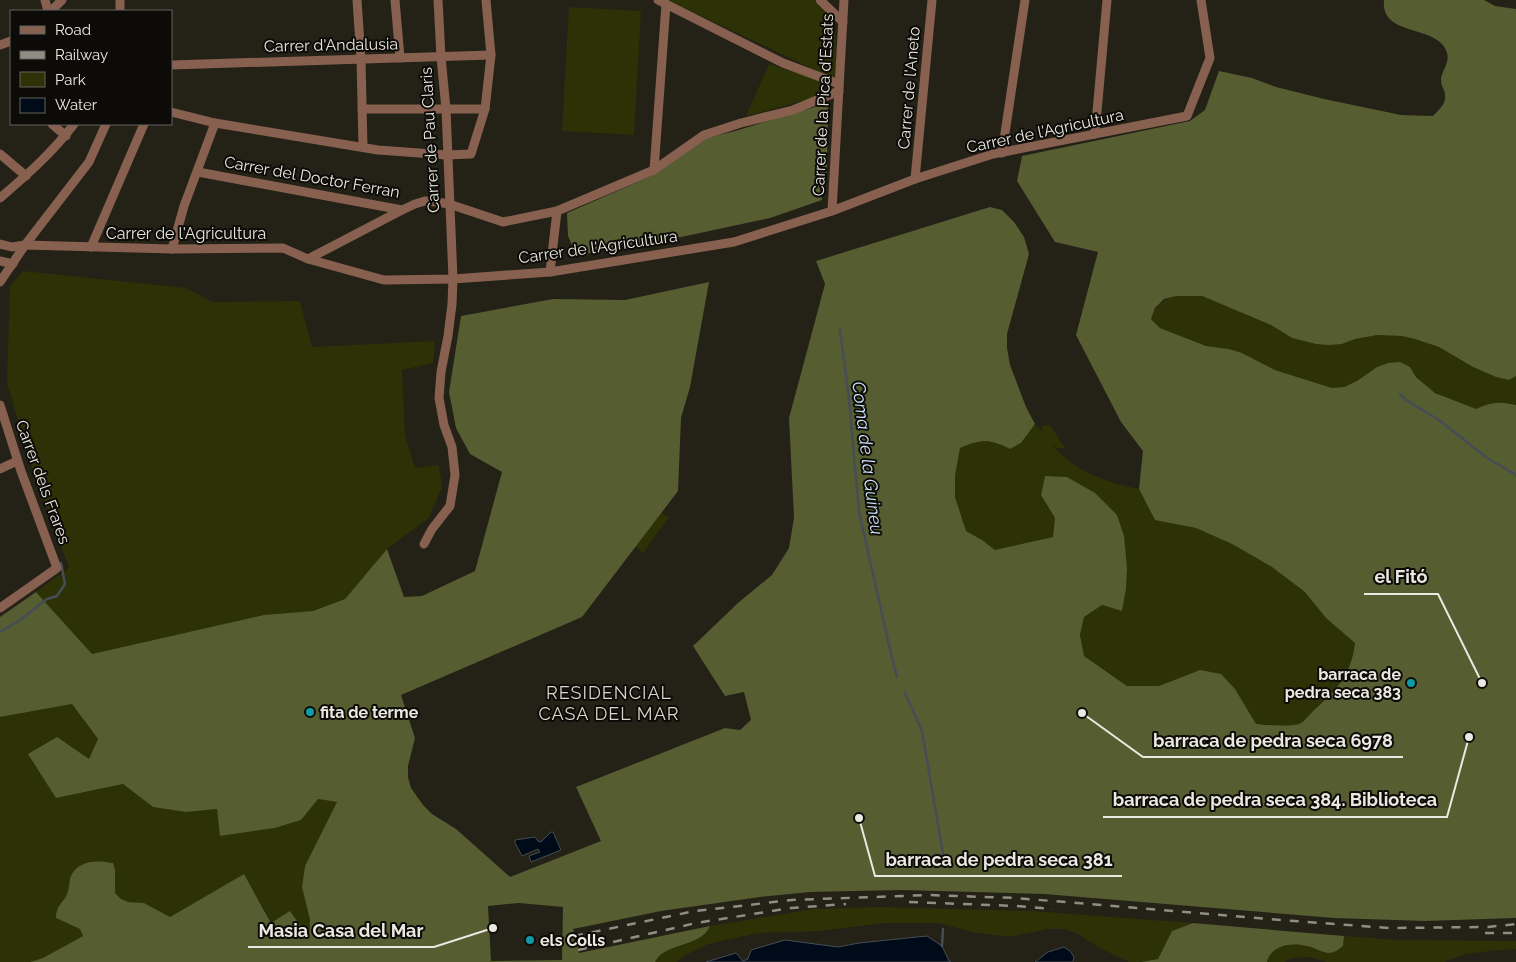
<svg xmlns="http://www.w3.org/2000/svg" width="1516" height="962" font-family="Raleway,sans-serif">
<style>
.green{fill:#2c3205}
.forest{fill:#555d31;fill-rule:evenodd}
.water{fill:#000b19;stroke:#464d55}
.lines{fill:none;stroke-linecap:round;stroke-linejoin:round}
.stream{stroke:#464d55;stroke-width:2.5}
.minor{stroke:#876050;stroke-width:9}
.rail{stroke:#908d85;stroke-width:2.5;stroke-dasharray:9 9;stroke-linecap:butt}
.culture-dot{fill:#0f9aa8;stroke:#0c0b07;stroke-width:2}
.labels{text-anchor:middle;dominant-baseline:central;stroke-width:4;stroke-linejoin:round;paint-order:stroke}
.street-label{font-size:16px;fill:#eae8e1;stroke:#0c0b07}
.poi-label{font-size:16px;font-weight:bold;fill:#eae8e1;stroke:#0c0b07;text-anchor:start}
.water-label{font-size:18px;font-style:italic;fill:#cde5fa;stroke:#0c0b07}
.neighbourhood-label{font-size:18px;letter-spacing:1px;fill:#d9d6c9;stroke:#0c0b07}
.leader{fill:none;stroke:#eae8e1;stroke-width:2}
.callout-dot{fill:#eae8e1;stroke:#0c0b07;stroke-width:2}
.callout-label{font-size:18px;text-anchor:middle;font-weight:bold;fill:#eae8e1;stroke:#0c0b07;stroke-width:4;stroke-linejoin:round;paint-order:stroke}
</style>
<rect width="100%" height="100%" fill="#242117"/>
<g class="green">
<path d="M668 0H813L832 15 836 41V76L832 78Z"/>
<path d="M569 7 641 11 634 135 562 131Z"/>
<path d="M769 64 825 82 821 96 746 116Z"/>
<path d="M23 271 186 288 212 302 300 301 312 347 435 341 433 363 402 370 405 435 415 468 439 465 442 487 429 518 387 549 345 599 313 611 264 615 92 654 36 592 69 568 30 462 7 383 10 286Z"/>
<path d="M1176 296H1202L1271 325 1292 338 1316 344H1342L1355 339 1377 335 1402 336 1415 339 1439 347 1473 367 1496 377 1509 380 1516 376V405C1500 401 1490 402 1476 410 1449 399 1426 393 1410 367L1388 363 1377 367 1357 381 1344 387 1332 388 1275 370 1242 353 1229 349 1206 346 1160 328 1151 319C1156 305 1162 300 1176 296Z"/>
<path d="M1035 424 1043 433 1041 426 1050 425 1065 448H1056L1055 445 1053 446C1074 471 1108 483 1139 489L1155 519 1196 528 1232 544 1272 567 1305 591 1326 618 1355 643C1350 676 1337 689 1313 711 1309 715 1304 722 1299 724 1286 727 1269 724 1256 724L1235 689 1200 670 1159 686H1127L1084 656 1080 635 1084 617 1102 605 1122 611 1126 589 1127 568 1095 493 1067 477 1045 476 1041 495 1055 518 1054 537 995 550 982 540 966 531 955 497V476L960 448C983 439 988 439 1010 449L1021 443Z"/>
<path d="M660 512 669 517 643 553 635 546Z"/>
<path d="M72 704 98 740 90 759 56 798 123 784 153 807 186 812 217 809 220 836 275 828 301 820 317 799 337 802 305 866 302 887 310 920 309 938 272 923 244 874 170 917 144 903 128 902 121 899 115 894V870L105 862 88 863 70 880 69 888 66 897 56 910V918L80 929 83 936 43 958 30 962H0V717Z"/>
<path d="M879 907 1031 911 1193 923 1172 931 1158 959 1141 962H1129L1100 948 1076 933 1065 929H1048L1015 936H1002L972 932 938 923H884L819 931 758 933 708 944 684 956 677 962H655V959C659 957 662 954 665 952 680 944 703 943 710 926L813 909Z"/>
<path d="M1344 936 1397 940 1516 941V949L1497 950 1466 954 1444 962H1327L1308 957 1292 958 1285 962H1267C1270 945 1292 942 1307 946 1314 947 1322 953 1329 953 1335 953 1339 949 1343 946Z"/>
</g>
<g class="forest">
<path d="M1384 0H1484L1495 6 1516 9V376L1509 380 1496 377 1473 367 1439 347 1415 339 1402 336 1377 335 1355 339 1342 344 1328 345 1316 344 1292 338 1271 325 1202 296H1176L1164 299 1155 308 1151 319 1160 328 1206 346 1229 349 1242 353 1275 370 1332 388 1344 387 1357 381 1377 367 1388 363 1400 362 1410 367 1416 377 1435 393 1476 409C1491 402 1499 401 1516 405V918L1425 921 1334 918 1044 894 902 890 810 892 760 897 661 911 573 929 579 953 710 926C701 948 665 942 655 962H30L43 958 83 936 80 929 56 918C56 905 62 905 67 894 69 889 69 884 70 879 76 860 97 860 113 863L115 870V893L121 899 128 902 144 903 170 917 244 874 271 923 290 911 309 938 310 920 302 887 305 866 337 802 318 799 301 820 275 828 220 836 217 809 186 812 153 807 123 784 56 798 28 754 57 737 89 759 98 739 72 704 0 717V617L36 592 92 654 264 615 313 611 345 599 387 549 404 597 422 596 475 571 502 472 470 454 456 428 449 392 461 316 553 299 625 300 709 282 690 387 681 418 678 491 582 617 401 695 415 738 408 766V777L411 788 423 805 432 814 456 829 510 877 601 841 576 787 725 728 740 730 751 720 744 692 725 696 693 646 739 602 772 575 789 548 794 518 789 418 825 284 816 261 990 207 1002 210 1014 222 1024 237 1029 254 1007 334V348L1010 365 1026 407 1035 424 1021 443 1010 449C989 439 982 439 960 448L955 476V497L966 531 982 540 995 550 1053 537 1055 518 1041 495 1045 476 1067 477 1095 493 1117 515 1124 536 1127 568 1126 589 1122 611 1102 605 1084 617 1080 635 1084 656 1127 686H1159L1200 670 1221 674 1235 689 1256 724C1269 725 1286 727 1299 724 1304 722 1309 715 1313 711 1336 690 1351 676 1355 643L1326 618 1305 592 1272 567 1232 544 1196 528 1155 520 1139 489 1143 451 1121 422 1076 335 1098 252 1055 242 1017 181 1022 156 1190 121 1205 110 1219 71 1252 78 1276 87 1324 99 1401 115 1433 116C1441 108 1448 102 1444 90 1442 87 1441 83 1441 79 1442 70 1450 63 1447 53 1440 24 1380 38 1384 0ZM519 903 563 907 562 960 491 961 488 906Z"/>
<path d="M828 103 827 173H817L822 200 770 218 644 245 603 249 577 257 568 236 567 213 656 174 707 138 735 131Z"/>
<path d="M1193 923 1344 936 1343 946C1339 949 1335 953 1329 953 1322 953 1314 947 1307 946 1292 942 1271 945 1267 962H1141L1158 959 1172 931Z"/>
</g>
<g class="water">
<path d="M551 832H553L561 850 531 862 529 856 540 852 538 849 522 856 515 843V840L535 837 538 841 541 842Z"/>
<path d="M927 936 942 946 949 961 951 962H706L736 953 743 961 748 959 751 950 785 940 838 947 859 943Z"/>
<path d="M1064 947 1070 951 1074 957 1073 962H1035L1048 952Z"/>
</g>
<g class="lines">
<g class="stream">
<path d="M840 329 849 399 859 512 888 641 897 677"/>
<path d="M1400 394 1406 400 1439 420 1487 458 1516 475"/>
<path d="M0 632 20 620 47 599 57 596 65 584 61 563"/>
<path d="M905 693 922 731 944 860"/>
<path d="M942 946 943 929"/>
</g>
<g class="minor">
<path d="M45 0 48 11"/>
<path d="M120 0V11"/>
<path d="M357 0 361 59 363 147"/>
<path d="M395 0 400 58"/>
<path d="M658 0 783 63 839 84"/>
<path d="M820 0 843 22"/>
<path d="M51 11 62 0"/>
<path d="M0 45 11 41"/>
<path d="M171 65 491 55"/>
<path d="M362 109H485"/>
<path d="M171 112 215 123 378 150 447 155 471 154 485 109 491 55 486 0"/>
<path d="M52 124 66 136"/>
<path d="M1095 134 1107 0"/>
<path d="M1002 153 1025 0"/>
<path d="M0 154 26 176"/>
<path d="M654 170 666 4"/>
<path d="M198 172 402 210 415 204 425 201 437 202 449 204 503 222 557 211 654 170 704 135 741 123 793 110 839 91"/>
<path d="M915 179 932 0"/>
<path d="M0 198C27 175 53 152 74 124"/>
<path d="M832 211 844 0"/>
<path d="M0 244 12 247 25 245 172 249 283 248 308 259 384 280 453 279 550 272 734 242 832 211 915 179 993 154 1187 116 1210 58 1201 0"/>
<path d="M91 247 144 124"/>
<path d="M172 249 184 206 215 123"/>
<path d="M308 259 402 210"/>
<path d="M0 261 13 264"/>
<path d="M550 272 557 211"/>
<path d="M0 282 25 245 89 162 106 124"/>
<path d="M0 405 21 471 57 568 0 608"/>
<path d="M0 469 17 461"/>
<path d="M424 544 432 529 450 506 455 475 452 447 444 425 439 398 441 372 448 336 452 304 453 279 446 109 441 57 438 0"/>
</g>
<g class="rail">
<path d="M909 902 1016 906 1053 909"/>
<path d="M1485 933H1516"/>
<path d="M574 936 695 911 792 900 928 895 1016 898 1281 920 1389 928 1488 927 1516 924"/>
<path d="M578 950 696 923 791 908 846 904"/>
</g>
</g>
<g class="culture-dot">
<circle cx="1411" cy="683" r="5"/>
<circle cx="310" cy="712" r="5"/>
<circle cx="530" cy="940" r="5"/>
</g>
<g class="labels">
<g class="street-label">
<text transform="translate(331 45) rotate(-1)">Carrer d'Andalusia</text>
<text transform="translate(909 88) rotate(-85)">Carrer de l'Aneto</text>
<text transform="translate(823 105) rotate(-87)">Carrer de la Pica d'Estats</text>
<text transform="translate(1045 131) rotate(-12)">Carrer de l'Agricultura</text>
<text transform="translate(430 140) rotate(-93)">Carrer de Pau Claris</text>
<text transform="translate(312 177) rotate(10)">Carrer del Doctor Ferran</text>
<text x="186" y="233">Carrer de l'Agricultura</text>
<text transform="translate(598 247) rotate(-8)">Carrer de l'Agricultura</text>
<text transform="translate(43 482) rotate(70)">Carrer dels Frares</text>
</g>
<g class="poi-label">
<text x="1401" y="674" text-anchor="end">barraca de<tspan x="1401" dy="18">pedra seca 383</tspan></text>
<text x="320" y="712">fita de terme</text>
<text x="540" y="940">els Colls</text>
</g>
<g class="water-label">
<text transform="translate(868 458) rotate(83)">Coma de la Guineu</text>
</g>
<g class="neighbourhood-label">
<text x="609" y="692">RESIDENCIAL<tspan x="609" dy="21">CASA DEL MAR</tspan></text>
</g>
</g>
<path class="leader" d="M1482 683L1438 594H1364M1082 713L1143 757H1403M1469 737L1447 817H1103M859 818L875 876H1122M493 928L434 947H248"/>
<g class="callout-dot">
<circle cx="1482" cy="683" r="5"/>
<circle cx="1082" cy="713" r="5"/>
<circle cx="1469" cy="737" r="5"/>
<circle cx="859" cy="818" r="5"/>
<circle cx="493" cy="928" r="5"/>
</g>
<g class="callout-label">
<text x="1401" y="583">el Fitó</text>
<text x="1273" y="747">barraca de pedra seca 6978</text>
<text x="1275" y="806">barraca de pedra seca 384. Biblioteca</text>
<text x="999" y="866">barraca de pedra seca 381</text>
<text x="341" y="937">Masia Casa del Mar</text>
</g>
<rect x="10" y="10" width="162" height="115" fill="#0c0b07" stroke="#65635e"/>
<rect x="20" y="26" width="25" height="8" fill="#876050" stroke="#65635e"/>
<text x="55" y="35" font-size="15" fill="#eae8e1">Road</text>
<rect x="20" y="51" width="25" height="8" fill="#908d85" stroke="#65635e"/>
<text x="55" y="60" font-size="15" fill="#eae8e1">Railway</text>
<rect x="20" y="72" width="25" height="15" fill="#2c3205" stroke="#65635e"/>
<text x="55" y="85" font-size="15" fill="#eae8e1">Park</text>
<rect x="20" y="98" width="25" height="15" fill="#000b19" stroke="#65635e"/>
<text x="55" y="110" font-size="15" fill="#eae8e1">Water</text>
</svg>
